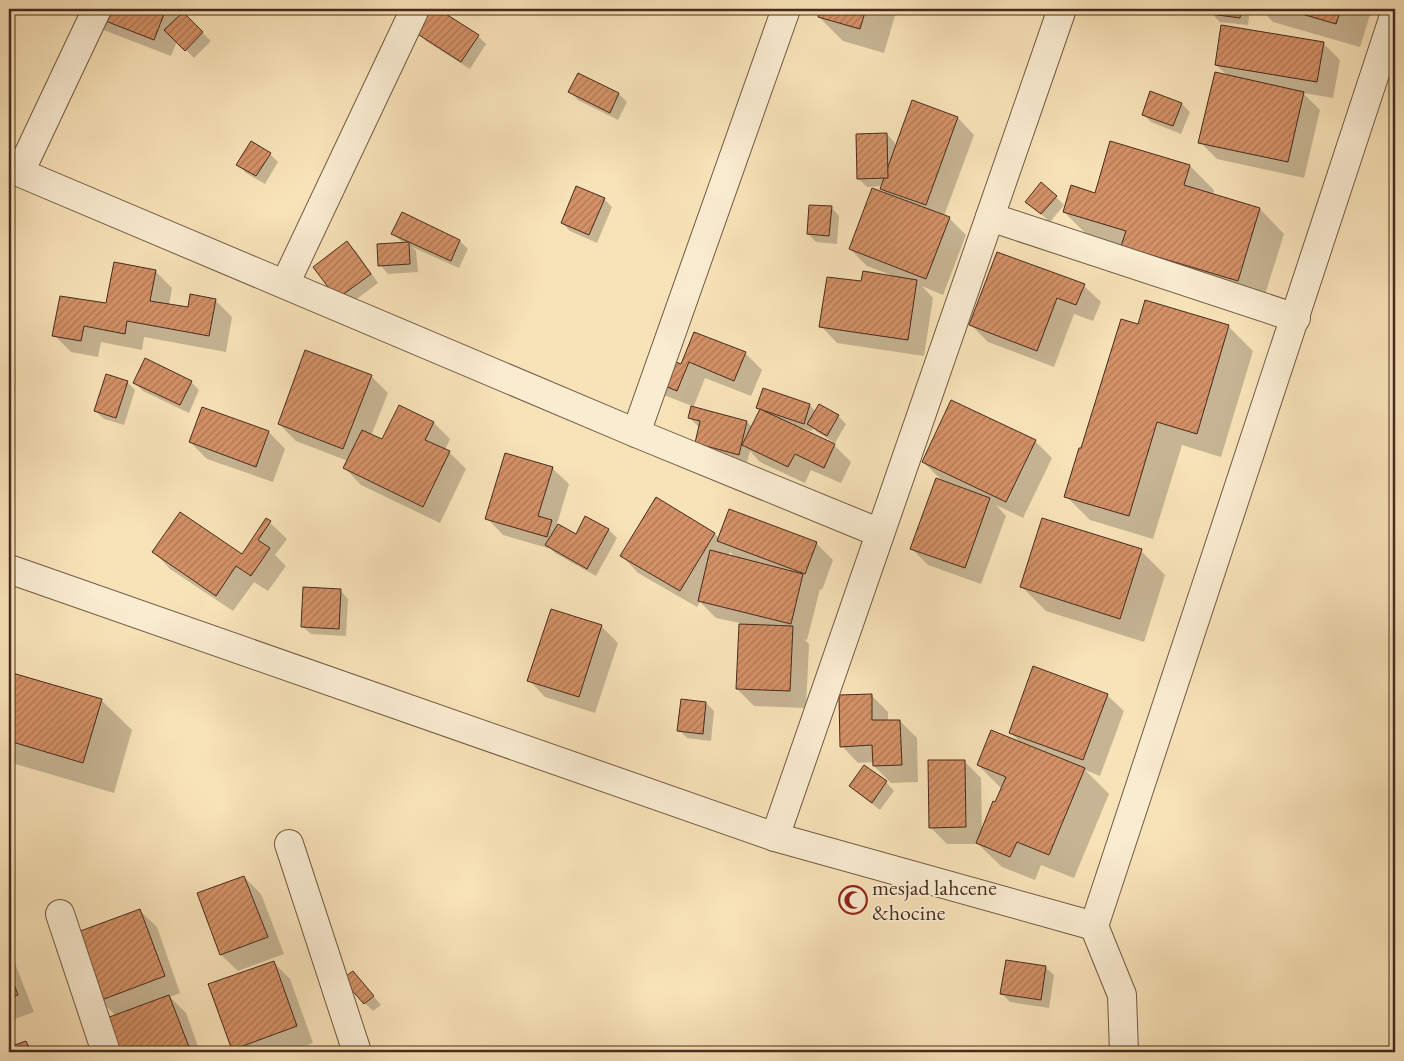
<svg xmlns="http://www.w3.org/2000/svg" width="1404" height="1061" font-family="'EB Garamond',serif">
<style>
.shadow{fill:#0003;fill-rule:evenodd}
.building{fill:url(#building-hatch);stroke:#462b1f}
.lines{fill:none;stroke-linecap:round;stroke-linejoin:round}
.minor-casing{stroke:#725945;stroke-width:30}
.minor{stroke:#faecd1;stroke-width:28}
.labels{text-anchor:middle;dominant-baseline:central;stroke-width:4;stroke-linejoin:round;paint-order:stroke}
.poi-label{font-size:22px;fill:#462b1f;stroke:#faecd1;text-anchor:start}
</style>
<defs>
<pattern id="building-hatch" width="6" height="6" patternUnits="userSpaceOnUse" patternTransform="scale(1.25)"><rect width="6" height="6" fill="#d49167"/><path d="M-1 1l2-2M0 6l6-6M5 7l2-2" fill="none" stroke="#ae7754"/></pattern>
</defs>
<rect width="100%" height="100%" fill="#f8e2b8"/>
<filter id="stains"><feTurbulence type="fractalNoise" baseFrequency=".004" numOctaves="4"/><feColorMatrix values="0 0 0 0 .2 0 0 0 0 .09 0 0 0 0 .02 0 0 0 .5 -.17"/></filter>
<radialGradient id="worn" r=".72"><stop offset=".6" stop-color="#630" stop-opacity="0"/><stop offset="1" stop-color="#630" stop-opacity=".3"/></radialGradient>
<g class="shadow">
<path d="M76 9H169L179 18 183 14 211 41 194 58 177 41 171 56 93 26Z"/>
<path d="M434 9H436L478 36 486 44 470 69 426 41 418 33Z"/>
<path d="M821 9H897L884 53 843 41 819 17Z"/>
<path d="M1212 9H1250L1248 25 1220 22 1212 14Z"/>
<path d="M1260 9H1372L1360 47 1273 22Z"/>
<path d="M1323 43 1340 60 1333 98 1303 93 1320 110 1304 178 1217 159 1200 142 1228 76 1216 65Z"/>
<path d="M579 74 619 94 627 102 618 120 578 100 570 92Z"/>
<path d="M1151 93 1182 104 1190 112 1181 134 1151 122 1143 114Z"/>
<path d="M913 102 958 118 974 135 944 216 949 218 966 235 943 295 922 286 933 298 924 356 837 343 821 326 862 283 896 277 867 266 850 249 888 195 881 189 882 186 867 187 858 178 887 134 895 143V150Z"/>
<path d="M270 154 278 162 265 184 246 173 238 164Z"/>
<path d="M1190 166 1214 190 1213 195 1260 209 1284 234 1262 304 1088 236 1064 212Z"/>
<path d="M1056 197 1064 205 1050 222 1027 202Z"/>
<path d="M604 199 612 207 597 243 570 231 562 223Z"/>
<path d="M831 207 839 216 837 244 816 242 808 234Z"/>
<path d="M402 214 460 241 468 249 459 268 412 247 416 251 418 272 388 274 380 265 403 243 393 233Z"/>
<path d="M347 243 356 251 378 283 346 307 338 298Z"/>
<path d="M155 271 172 288 169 305 189 309 215 300 232 317 226 352 144 337 142 350 101 342 98 357 71 352 54 335 107 305Z"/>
<path d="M1084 286 1101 302 1093 321 1074 314 1054 367 988 342 971 325Z"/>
<path d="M1139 326H1228L1253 351 1221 457 1182 445 1153 539 1090 520 1066 496 1082 450Z"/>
<path d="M695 333 745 353 762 370 751 396 705 378 693 408 747 422 752 427 760 410 757 408 810 405 816 412 838 416 846 424 835 443 817 432 813 428 812 431 803 428 802 430 834 445 851 462 841 483 811 470 805 483 760 462 750 451 747 462 704 451 696 443 700 427 698 426 689 418 692 406 661 394 682 366Z"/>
<path d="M371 376 388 393 371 436 383 441 434 423 450 439 445 450 449 452 466 469 440 523 361 485 345 468 348 461 296 441 279 424Z"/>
<path d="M127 382 135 390 124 425 104 419 95 411Z"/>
<path d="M191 382 199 390 189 413 143 391 135 383Z"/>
<path d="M203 409 269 432 285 449 273 482 207 459 190 442Z"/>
<path d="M1035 441 1052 458 1023 518 996 505 1006 516 981 584 928 565 912 549 944 482 923 462Z"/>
<path d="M552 468 569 484 557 524 576 535 586 518 609 530 617 538 596 576 555 553 551 549 503 535 487 518Z"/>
<path d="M656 499 715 534 719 538 816 543 833 560 822 590 820 589 807 640 804 639 809 644 806 708 754 706 737 689 740 623 716 618 700 602 697 607 638 573 622 556ZM730 552 736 558 728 556Z"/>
<path d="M266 519 287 539 275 555 286 566 268 591 254 582 233 611 170 569 154 552 242 555Z"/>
<path d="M1141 551 1165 575 1144 642 1046 611 1022 587Z"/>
<path d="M340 590 348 599 346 636 311 634 302 626Z"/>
<path d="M601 626 618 643 595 713 545 697 529 680Z"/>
<path d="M9 673 101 700 132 730 114 793 9 762Z"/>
<path d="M871 695 888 712V721H900L917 738 918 782 891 783 874 766V762L858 763 842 746Z"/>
<path d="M1107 695 1124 711 1100 776 1085 770 1109 794 1074 878 1041 865 1035 880 1002 867 978 844H947L930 827 964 761 981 778 982 832 1002 789 978 765 1022 744 1010 732Z"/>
<path d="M706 703 714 711 711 741 687 738 679 730Z"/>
<path d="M864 767 886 782 894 791 880 810 859 794 850 786Z"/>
<path d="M244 877 261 894 284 954 238 971 221 955 199 894Z"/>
<path d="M140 911 157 927 180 993 170 997 186 1013 200 1052H118L116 1016 100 1000Z"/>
<path d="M9 956 14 961 34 1012 9 1021Z"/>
<path d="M273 962 290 979 313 1043 287 1052H236L233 1049Z"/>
<path d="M1045 967 1054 975 1049 1008 1010 1002 1002 994Z"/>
<path d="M361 981 381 1005 373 1011 365 1003Z"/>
<path d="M26 1042 36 1052H9V1049Z"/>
</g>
<g class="building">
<path d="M75 9H166L154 40Z"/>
<path d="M432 9H438L479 35 461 62 416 33Z"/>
<path d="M820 9H866L860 29 818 17Z"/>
<path d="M1211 9H1241L1240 18 1210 14Z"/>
<path d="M1285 9H1341L1336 24Z"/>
<path d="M183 12 203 32 185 51 164 30Z"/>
<path d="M1221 25 1324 42 1317 82 1215 65Z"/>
<path d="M1215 72 1304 92 1288 162 1198 143Z"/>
<path d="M578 73 619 93 610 113 568 92Z"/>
<path d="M1150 91 1182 103 1173 126 1142 115Z"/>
<path d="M912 100 958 117 926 205 880 189Z"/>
<path d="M887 133 888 178 857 179 856 134Z"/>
<path d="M251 141 271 153 256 176 236 165Z"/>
<path d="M1110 141 1190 165 1184 185 1260 208 1238 281 1121 246 1126 231 1063 212 1071 185 1095 193Z"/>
<path d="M1041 182 1057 196 1041 214 1025 202Z"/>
<path d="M576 186 605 198 589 235 561 223Z"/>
<path d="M872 188 950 217 926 279 849 249Z"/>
<path d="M809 205 832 206 829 236 807 234Z"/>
<path d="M402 212 460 240 451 261 391 234Z"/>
<path d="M347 241 371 274 337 299 313 267Z"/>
<path d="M409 242 410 264 378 266 377 244Z"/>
<path d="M997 252 1085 284 1076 305 1057 298 1037 351 969 325Z"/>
<path d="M114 262 156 270 150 301 188 307 190 294 216 299 209 336 127 321 125 334 84 326 81 341 52 336 60 296 106 303Z"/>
<path d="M863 271 917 280 908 340 819 327 827 277 861 281Z"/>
<path d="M1145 300 1229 325 1197 434 1157 422 1129 516 1064 497 1079 448H1081L1121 319 1138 324Z"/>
<path d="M694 332 746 352 734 381 689 362 677 391 643 377 653 353 681 364Z"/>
<path d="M305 350 372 375 343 449 278 424Z"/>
<path d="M145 358 192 381 180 405 133 383Z"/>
<path d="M106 374 128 381 116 418 94 411Z"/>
<path d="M763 388 810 404 804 424 756 408Z"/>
<path d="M951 400 1036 440 1006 502 922 462Z"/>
<path d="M819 404 839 415 827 436 807 424Z"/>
<path d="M399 405 434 422 425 440 450 451 423 507 343 468 362 430 382 439Z"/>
<path d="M691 406 747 421 739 455 695 443 700 421 688 418Z"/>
<path d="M202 407 269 431 256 467 189 442Z"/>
<path d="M760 409 835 444 824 468 795 454 788 467 742 445Z"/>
<path d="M505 453 553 467 538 516 552 520 547 537 485 519Z"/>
<path d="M936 478 990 498 965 568 910 549Z"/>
<path d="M656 497 715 533 680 591 620 556Z"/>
<path d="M729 509 817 542 805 574 717 541Z"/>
<path d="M180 512 242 554 266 518 271 521 258 540 270 548 251 576 236 566 216 596 152 552Z"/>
<path d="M585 516 609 529 587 569 545 545 558 524 576 534Z"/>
<path d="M1042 518 1142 549 1120 619 1020 587Z"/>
<path d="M710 550 803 574 791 624 698 601Z"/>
<path d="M303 587 341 589 339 629 301 627Z"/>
<path d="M551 609 602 625 579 697 527 681Z"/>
<path d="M739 624 793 626 790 691 736 689Z"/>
<path d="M1033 666 1108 694 1083 760 1009 733Z"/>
<path d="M9 672 102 699 83 763 9 741Z"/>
<path d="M872 694V720H900L902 765 873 766 872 745 840 747 839 695Z"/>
<path d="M681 699 706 702 703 734 677 731Z"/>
<path d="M991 730 1085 768 1049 855 1017 842 1010 857 976 843 993 801 995 802 1006 777 977 765Z"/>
<path d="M928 760H965L966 827 929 828Z"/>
<path d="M864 765 887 781 872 803 849 786Z"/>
<path d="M244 876 268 937 220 955 197 893Z"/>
<path d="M140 909 165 976 99 1001 75 933Z"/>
<path d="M1006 960 1046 966 1041 1000 1000 994Z"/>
<path d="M274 961 297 1026 232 1050 208 984Z"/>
<path d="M9 971 18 995 9 998Z"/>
<path d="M353 971 374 996 364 1004 342 979Z"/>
<path d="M169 995 191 1052H117L104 1019Z"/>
<path d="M26 1041 31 1052H9V1047Z"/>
</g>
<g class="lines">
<defs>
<g id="minor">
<path d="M9 168 636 433 880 533"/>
<path d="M20 172 97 9"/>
<path d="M990 217 1296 318"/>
<path d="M285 284 415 9"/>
<path d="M636 433 786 9"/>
<path d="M9 569 775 837 1094 926 1395 13"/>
<path d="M775 837 1062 9"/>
<path d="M289 844 357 1052"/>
<path d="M60 914 106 1052"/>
<path d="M1094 926 1122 995 1124 1052"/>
</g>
</defs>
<use href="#minor" class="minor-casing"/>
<use href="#minor" class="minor"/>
</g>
<defs>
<symbol id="mosque-ring" viewBox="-11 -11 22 22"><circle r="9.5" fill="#faecd1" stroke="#8f2418" stroke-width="1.5"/><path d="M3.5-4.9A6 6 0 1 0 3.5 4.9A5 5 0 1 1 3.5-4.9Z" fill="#8f2418"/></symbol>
</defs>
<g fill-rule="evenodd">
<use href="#mosque-ring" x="837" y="884" width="32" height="32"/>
</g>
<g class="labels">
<g class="poi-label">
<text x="872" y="887">mesjad lahcene<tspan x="872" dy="25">&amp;hocine</tspan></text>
</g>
</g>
<rect width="1404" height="1061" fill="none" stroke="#f8e2b8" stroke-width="30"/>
<rect x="10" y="10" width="1384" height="1041" fill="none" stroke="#462b1f" stroke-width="2.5"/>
<rect x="15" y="15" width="1374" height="1031" fill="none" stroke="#462b1f"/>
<rect width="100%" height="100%" filter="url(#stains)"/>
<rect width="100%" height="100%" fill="url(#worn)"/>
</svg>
